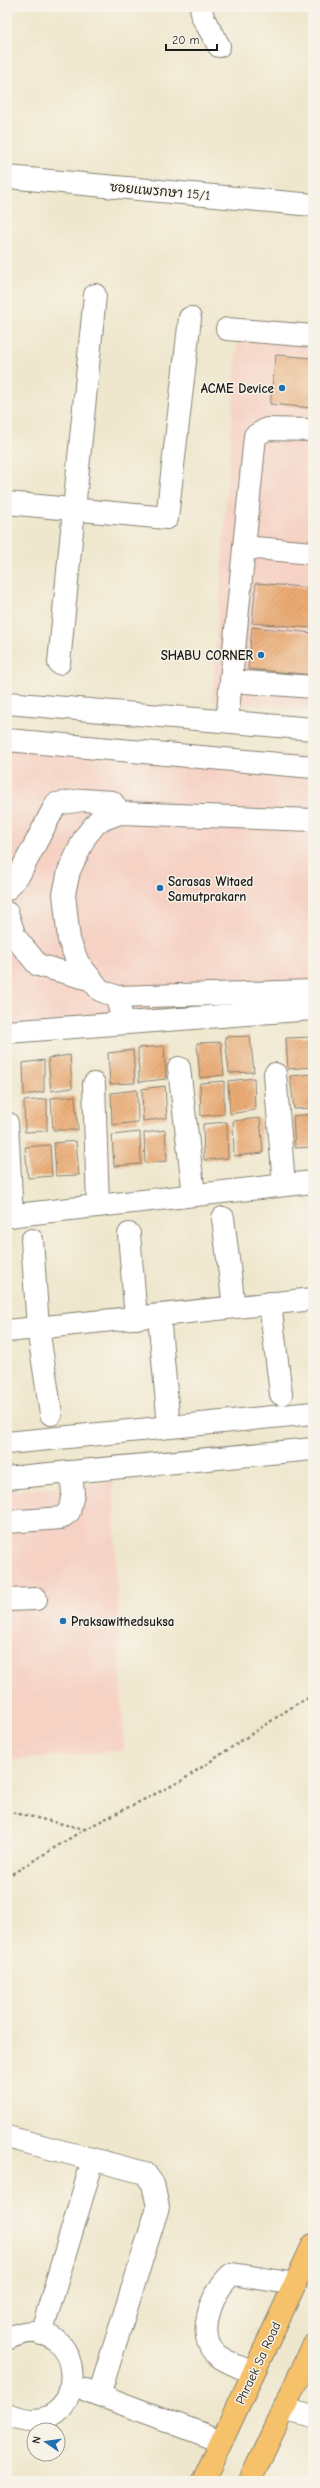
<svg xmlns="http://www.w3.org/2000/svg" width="320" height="2488" font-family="'Comic Neue','Playpen Sans Thai',sans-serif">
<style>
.built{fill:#f6d2c5}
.building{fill:url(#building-hatch)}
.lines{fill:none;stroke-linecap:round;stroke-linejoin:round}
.minor-casing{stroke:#868274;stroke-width:24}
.major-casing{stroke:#868274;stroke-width:24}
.path{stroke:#868274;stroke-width:2.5;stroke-dasharray:3 3;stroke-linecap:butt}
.minor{stroke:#fff;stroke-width:22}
.major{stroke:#f5c16b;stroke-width:22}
.poi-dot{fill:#1f6fb2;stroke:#f7f3e8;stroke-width:1.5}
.labels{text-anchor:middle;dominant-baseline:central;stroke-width:3;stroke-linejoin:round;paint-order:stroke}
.street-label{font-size:13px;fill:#1c1c1c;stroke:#f7f3e8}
.poi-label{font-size:13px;font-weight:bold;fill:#1c1c1c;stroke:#f7f3e8;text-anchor:end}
</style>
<defs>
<pattern id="building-hatch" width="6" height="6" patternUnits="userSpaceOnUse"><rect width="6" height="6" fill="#ebab73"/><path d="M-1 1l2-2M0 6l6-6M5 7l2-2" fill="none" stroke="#c99363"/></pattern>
</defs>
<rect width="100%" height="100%" fill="#f7f3e8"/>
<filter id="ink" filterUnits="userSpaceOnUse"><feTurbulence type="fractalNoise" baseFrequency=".025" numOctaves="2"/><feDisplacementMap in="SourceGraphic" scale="8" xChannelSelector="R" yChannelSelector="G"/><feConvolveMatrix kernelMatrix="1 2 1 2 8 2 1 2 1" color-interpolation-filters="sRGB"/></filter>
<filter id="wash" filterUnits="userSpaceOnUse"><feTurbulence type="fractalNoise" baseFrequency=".012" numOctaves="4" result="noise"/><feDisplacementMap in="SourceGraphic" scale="16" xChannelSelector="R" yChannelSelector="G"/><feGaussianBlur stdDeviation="0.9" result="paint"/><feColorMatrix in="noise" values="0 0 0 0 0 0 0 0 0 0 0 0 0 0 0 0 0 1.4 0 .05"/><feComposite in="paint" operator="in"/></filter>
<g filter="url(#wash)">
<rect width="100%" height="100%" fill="#efe7cd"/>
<g class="built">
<path d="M239 318 313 325V709L212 702Z"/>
<path d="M7 733 313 757V1020L7 1039Z"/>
<path d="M113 1482 124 1750 7 1761V1492Z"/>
</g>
<g id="blocks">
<g class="building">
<path d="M276 355 313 358V408L270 404Z"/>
<path d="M256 583 313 588V628L252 623Z"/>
<path d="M252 627 313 633V675L248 669Z"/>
<path d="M250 1036 254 1072 229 1073 225 1037Z"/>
<path d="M312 1037 313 1067 288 1069 286 1038Z"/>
<path d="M221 1042 224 1075 200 1078 197 1043Z"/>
<path d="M164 1046 166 1079 139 1082 138 1048Z"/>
<path d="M133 1050 135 1083 110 1084 108 1053Z"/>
<path d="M70 1055 72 1088 51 1091 48 1058Z"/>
<path d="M44 1060V1092L24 1095 23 1063Z"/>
<path d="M313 1074V1108L294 1109 290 1076Z"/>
<path d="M254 1078 255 1110 230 1114 228 1081Z"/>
<path d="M224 1081V1114L201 1116 200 1083Z"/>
<path d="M165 1086 167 1118 143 1121 142 1089Z"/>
<path d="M137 1090 138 1122 112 1125 111 1093Z"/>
<path d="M75 1096 78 1130H53L51 1098Z"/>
<path d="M47 1099V1131L25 1132 24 1101Z"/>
<path d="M313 1114V1147L295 1148 293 1116Z"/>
<path d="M260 1118 263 1153 234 1156 233 1121Z"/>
<path d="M227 1122 228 1158 204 1160 203 1124Z"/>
<path d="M165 1130 167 1161 145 1163 144 1133Z"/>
<path d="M140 1132 141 1164 114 1166 112 1135Z"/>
<path d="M76 1141 79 1175 56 1176 54 1143Z"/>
<path d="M50 1145 52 1176 28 1178 25 1147Z"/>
</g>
</g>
</g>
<g filter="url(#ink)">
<use href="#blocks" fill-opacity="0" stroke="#868274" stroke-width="1"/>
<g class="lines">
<defs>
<g id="minor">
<path d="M201 7 203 18 219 46"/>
<path d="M7 177 313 205"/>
<path d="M227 329 313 336"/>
<path d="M7 503 167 518 190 318"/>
<path d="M244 547 313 553"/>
<path d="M59 663 95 295"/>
<path d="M231 681 313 687"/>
<path d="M7 703 313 729"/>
<path d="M227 721 255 436 267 429 313 430"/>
<path d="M7 740 313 767"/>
<path d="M7 889 20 873 56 804 83 800 112 802 120 813"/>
<path d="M7 913 15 937 38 965 89 979"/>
<path d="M117 997 313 991"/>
<path d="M123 1023 117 997 100 990 78 963 69 940 64 894 69 871 85 837 98 821 120 813 313 820"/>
<path d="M7 1032 313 1009"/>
<path d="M179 1068 194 1195"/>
<path d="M275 1074 284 1185"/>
<path d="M94 1084 98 1206"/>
<path d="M7 1123 12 1216"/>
<path d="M7 1216 313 1182"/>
<path d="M223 1218 234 1307"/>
<path d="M129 1234 136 1318"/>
<path d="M32 1240 38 1328 51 1414"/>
<path d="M270 1303 281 1394"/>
<path d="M159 1315 169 1426"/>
<path d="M7 1331 313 1299"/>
<path d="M7 1443 313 1413"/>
<path d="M7 1478 313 1449"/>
<path d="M7 1522 61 1518 69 1512 73 1494 71 1472"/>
<path d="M7 1600 36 1599"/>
<path d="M7 2137 145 2173 153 2184 158 2207 99 2395"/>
<path d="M41 2334 93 2160"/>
<path d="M7 2339C89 2298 97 2451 7 2414"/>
<path d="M253 2373C243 2368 227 2363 217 2355 194 2336 213 2289 232 2274L295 2284"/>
<path d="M86 2390 221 2441"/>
<path d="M283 2409 313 2417"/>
</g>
<g id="major">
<path d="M203 2481 313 2245"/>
<path d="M250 2481 313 2346"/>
</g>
</defs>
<use href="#minor" class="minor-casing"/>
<use href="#major" class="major-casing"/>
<g class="path">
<path d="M7 1811 84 1829"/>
<path d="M7 1877 85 1829 181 1781 298 1703 313 1696"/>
</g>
<use href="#minor" class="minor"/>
<use href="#major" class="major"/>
</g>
</g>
<g class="poi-dot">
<circle cx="282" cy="388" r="4"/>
<circle cx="261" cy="655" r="4"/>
<circle cx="160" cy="888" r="4"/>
<circle cx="63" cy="1621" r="4"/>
</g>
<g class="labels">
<g class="street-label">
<text transform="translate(160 191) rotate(5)">ซอยแพรกษา 15/1</text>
<text transform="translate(258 2363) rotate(-65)">Phraek Sa Road</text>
</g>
<g class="poi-label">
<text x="274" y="388">ACME Device</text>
<text x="253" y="655">SHABU CORNER</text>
<text x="168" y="881" text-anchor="start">Sarasas Witaed<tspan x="168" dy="15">Samutprakarn</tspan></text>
<text x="71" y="1621" text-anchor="start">Praksawithedsuksa</text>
</g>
</g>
<rect width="320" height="2488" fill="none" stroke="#f7f3e8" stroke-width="24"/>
<g transform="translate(46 2442) rotate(283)"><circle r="19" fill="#f7f3e8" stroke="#9f9d96"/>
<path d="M0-3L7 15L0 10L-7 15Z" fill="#1f6fb2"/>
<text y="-6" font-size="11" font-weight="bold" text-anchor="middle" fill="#1c1c1c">N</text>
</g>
<path d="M166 44v6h51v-6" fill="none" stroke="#1c1c1c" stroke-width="2"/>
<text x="172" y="44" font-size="12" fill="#1c1c1c" stroke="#f7f3e8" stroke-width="3" paint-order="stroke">20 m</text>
</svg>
